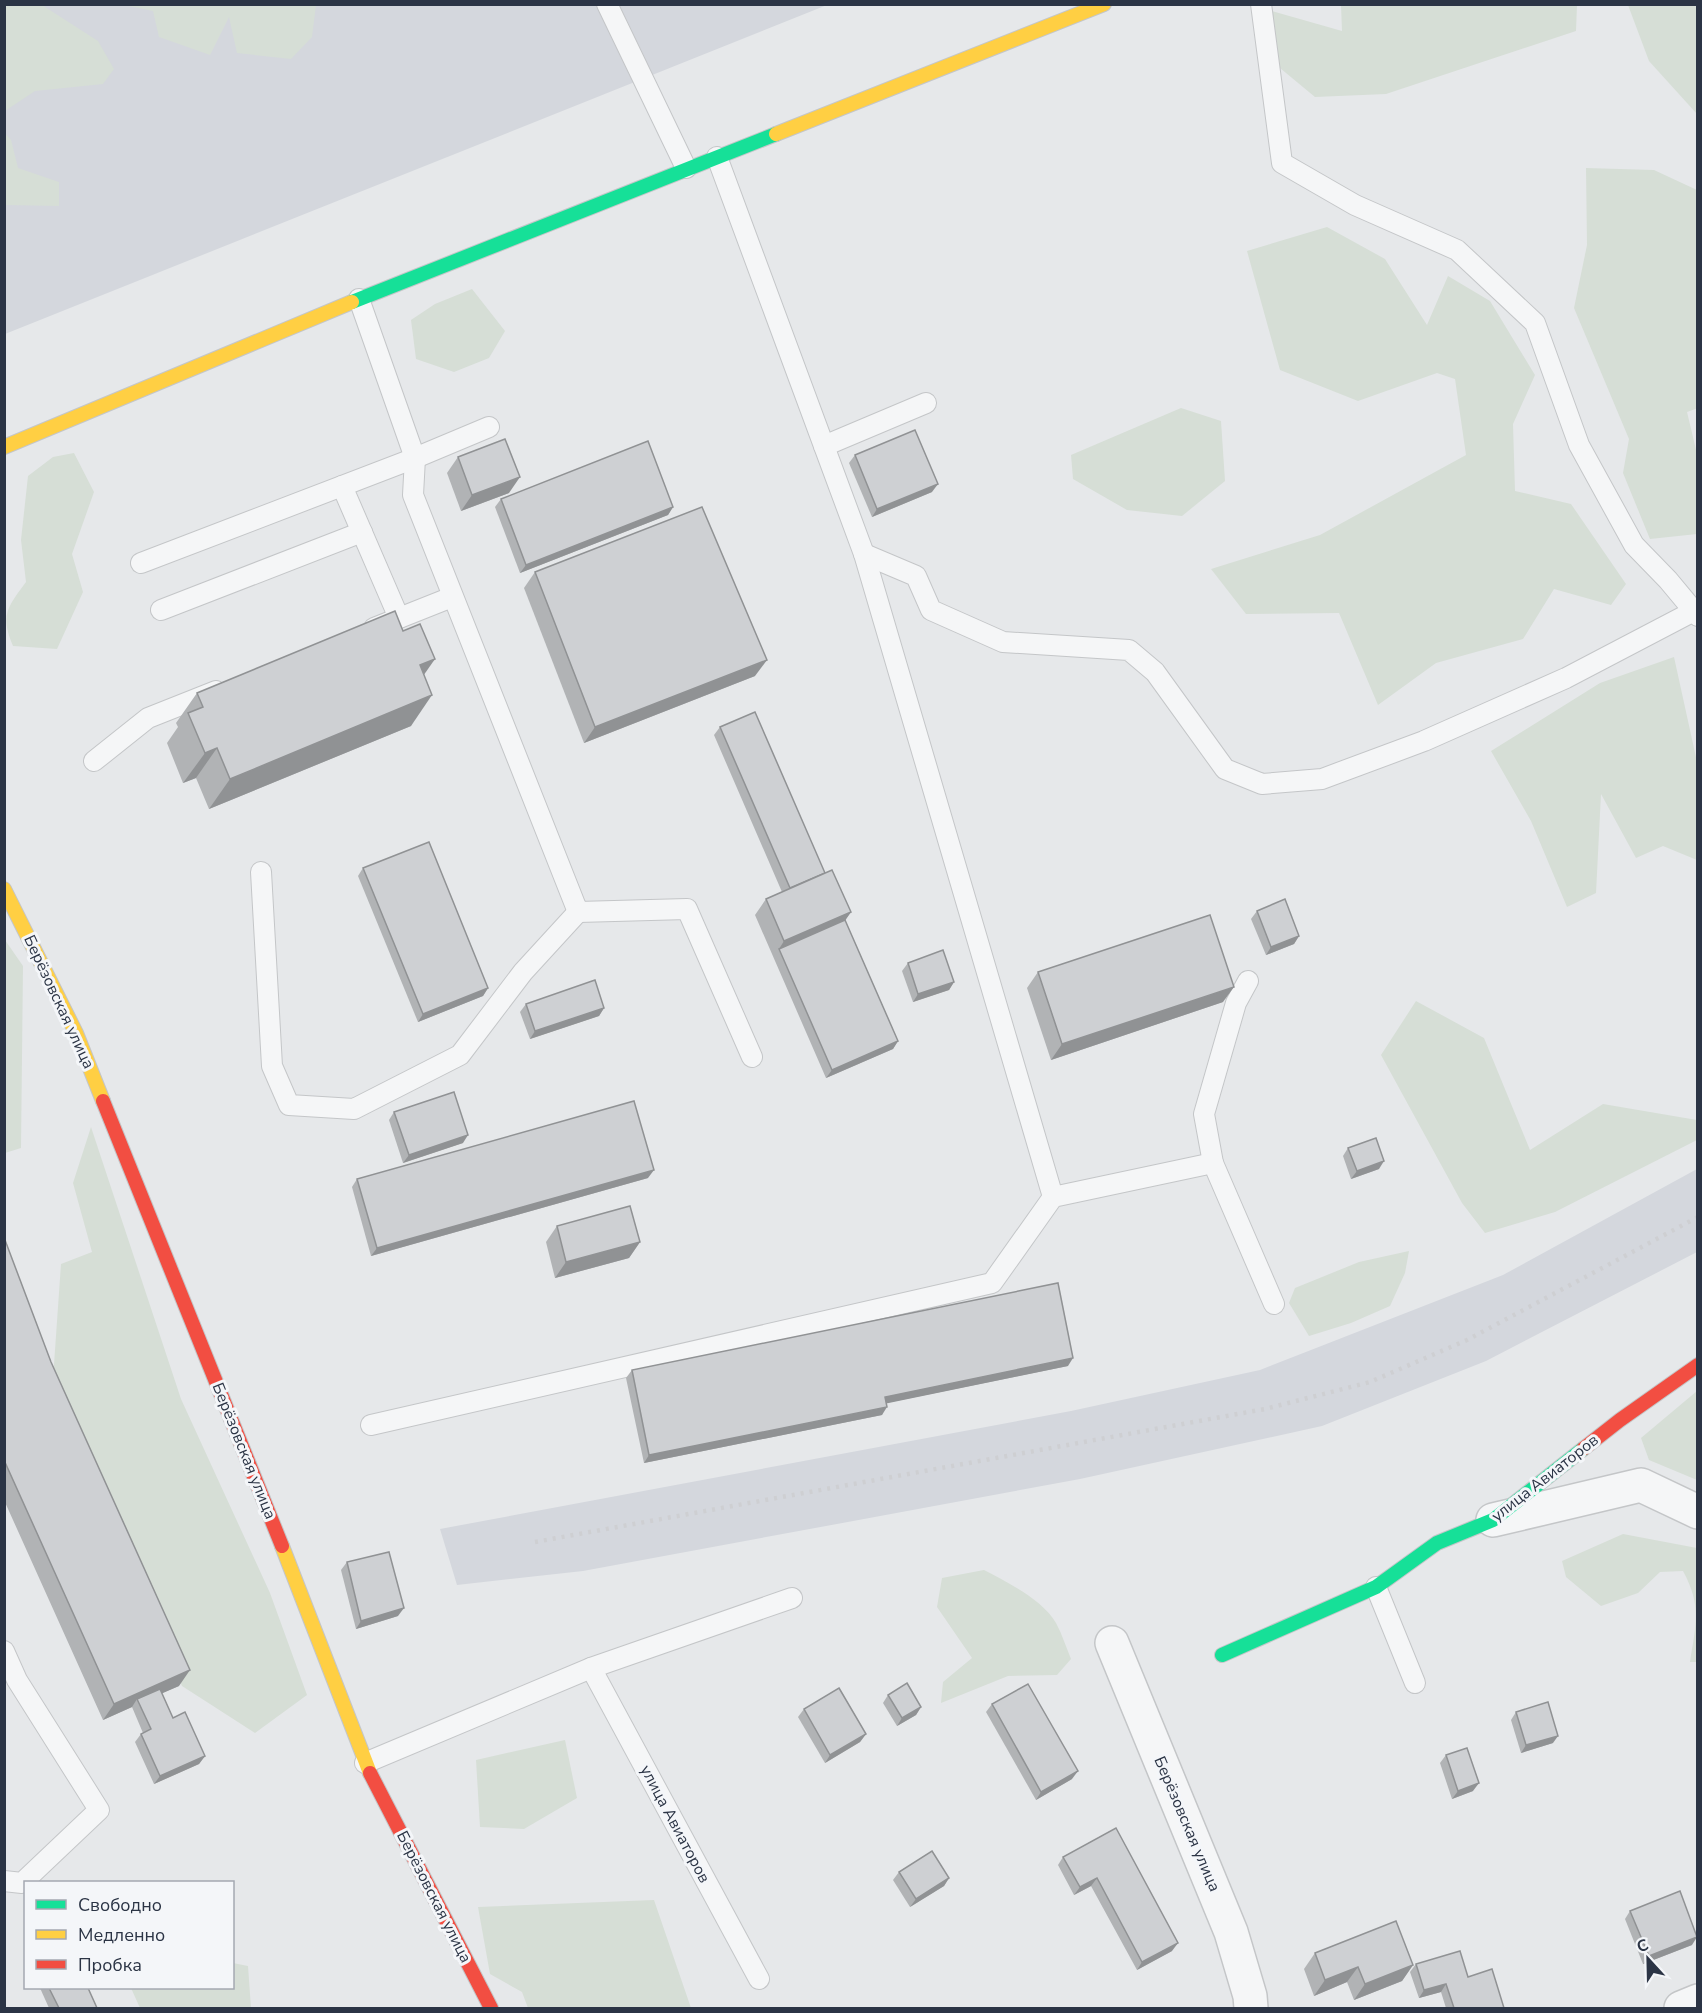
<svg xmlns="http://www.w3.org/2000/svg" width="1702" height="2013" font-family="'Nunito Sans',sans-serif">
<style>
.built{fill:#d4d7dd}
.green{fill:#d6ded6}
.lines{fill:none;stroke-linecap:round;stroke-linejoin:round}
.lane-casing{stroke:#c4c6c8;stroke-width:22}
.street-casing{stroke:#c4c6c8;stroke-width:36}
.fast-casing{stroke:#c4c6c8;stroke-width:16}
.slow-casing{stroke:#c4c6c8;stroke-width:16}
.jam-casing{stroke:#c4c6c8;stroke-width:16}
.lane{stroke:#f5f6f7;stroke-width:20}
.street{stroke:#f5f6f7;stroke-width:33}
.fast{stroke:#16e098;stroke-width:14}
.slow{stroke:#ffcf43;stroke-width:14}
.jam{stroke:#f24e42;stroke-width:14}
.rail{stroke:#cecfd2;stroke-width:4.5;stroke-dasharray:3 6;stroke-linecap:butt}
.wall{fill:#b1b3b5}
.shaded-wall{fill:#909294}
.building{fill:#ced0d3;stroke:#909294;stroke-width:1.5}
.labels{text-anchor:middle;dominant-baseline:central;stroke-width:6;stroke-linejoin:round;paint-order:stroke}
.street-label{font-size:16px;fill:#2b3445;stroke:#f4f6f9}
</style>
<rect width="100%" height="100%" fill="#e6e8ea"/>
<g class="built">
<path d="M5 5H827L5 334Z"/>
<path d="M1697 1169V1252L1486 1361 1322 1426 1080 1479 583 1571 457 1585 440 1529 1071 1411 1260 1370 1503 1275Z"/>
</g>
<g class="green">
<path d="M5 4 42 5 98 41 114 69 103 84 35 91 5 111Z"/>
<path d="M124 5 316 4V5L312 37 291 59 237 53 229 17 210 55 159 37 153 11Z"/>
<path d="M1341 5H1577L1576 31 1386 94 1315 97 1263 54 1268 10 1342 31Z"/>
<path d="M1628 5H1696L1698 10 1697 114 1649 61Z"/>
<path d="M4 132 11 140 18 168 59 182V206L5 205Z"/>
<path d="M1586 168 1654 170 1697 190 1698 408 1687 412 1697 454V534L1650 539 1623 473 1629 439 1574 308 1587 245Z"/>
<path d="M1327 227 1385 259 1427 325 1448 276 1490 301 1535 375 1513 424 1515 491 1571 504 1626 584 1611 605 1554 589 1523 639 1436 663 1378 705 1339 613 1246 614 1211 569 1320 535 1466 455 1455 379 1437 373 1358 401 1280 370 1247 251Z"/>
<path d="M472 289 505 331 489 358 454 372 416 359 411 320 435 304Z"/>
<path d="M1181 408 1221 421 1225 481 1182 516 1127 510 1073 479 1071 455Z"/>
<path d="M74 453 94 492 72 554 83 592 57 649 13 646C0 615 7 608 26 582L21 540 28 476 53 457Z"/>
<path d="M1674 657 1697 762V860L1663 846 1636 858 1601 794 1596 893 1567 907 1531 821 1491 751 1600 683Z"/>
<path d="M5 940 23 966 21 1148 5 1153Z"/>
<path d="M1416 1001 1484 1038 1530 1150 1603 1104 1697 1120V1140L1555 1212 1485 1233 1462 1203 1381 1055Z"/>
<path d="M91 1127 181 1399 270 1593 307 1695 255 1733 182 1686 52 1393 61 1264 92 1252 73 1183Z"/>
<path d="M1409 1251 1405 1273 1390 1306 1351 1323 1309 1336 1289 1303 1295 1288 1359 1262Z"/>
<path d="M1697 1391V1480L1649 1460 1641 1438Z"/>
<path d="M1623 1534 1697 1548V1662H1690C1696 1624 1702 1606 1683 1571L1660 1572 1638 1593 1601 1606 1566 1577 1562 1561Z"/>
<path d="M984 1570C1007 1582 1043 1600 1056 1623 1062 1634 1066 1647 1071 1659L1057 1675 1008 1676 941 1703 943 1682 972 1658 937 1607 942 1578Z"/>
<path d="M565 1740 577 1798 524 1829 480 1827 476 1760Z"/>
<path d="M654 1900 691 2008H528L522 1992 490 1974 478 1907Z"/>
<path d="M233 1963 248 1966 251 2008H140L131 1988H232Z"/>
</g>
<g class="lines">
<defs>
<g id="lane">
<path d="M607 4 686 168"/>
<path d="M1261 4 1282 163 1355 205 1457 250 1535 323 1579 445 1634 545 1668 580 1698 616"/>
<path d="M717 157 864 554 1053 1197"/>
<path d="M359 299 415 458 413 495 578 912 687 909 752 1057"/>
<path d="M824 446 926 403"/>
<path d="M342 486 399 618"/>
<path d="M864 554 916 576 931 610 1003 642 1129 650 1155 672 1225 769 1262 784 1322 779 1424 741 1566 678 1694 611"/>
<path d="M141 563 415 458 489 427"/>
<path d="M161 610 362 532"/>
<path d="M374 628 452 597"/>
<path d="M94 761 148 718 216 691"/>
<path d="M261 872 272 1066 289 1105 354 1109 460 1055 523 972 578 912"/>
<path d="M1213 1163 1204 1114 1236 1003 1248 981"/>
<path d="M371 1425 992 1283 1053 1197 1213 1163 1274 1304"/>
<path d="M1376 1587 1415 1683"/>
<path d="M4 1651 17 1680 99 1810 22 1883 4 1881"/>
<path d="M591 1668 759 1979"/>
<path d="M365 1763 591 1668 792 1598"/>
</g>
<g id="street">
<path d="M1493 1520 1641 1485 1698 1512"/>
<path d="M1112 1643 1231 1932 1250 1996 1251 2008"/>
<path d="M1681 2008 1698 2001"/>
</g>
<g id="fast">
<path d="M352 302 776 134"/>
<path d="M1222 1655 1376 1587 1437 1543 1493 1520 1583 1449"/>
</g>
<g id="slow">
<path d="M776 134 1104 4"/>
<path d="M4 447 352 302"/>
<path d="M4 889 76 1033 103 1101"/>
<path d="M282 1546 370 1773"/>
</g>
<g id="jam">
<path d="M103 1101 282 1546"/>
<path d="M1583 1449 1620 1420 1698 1365"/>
<path d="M370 1773 491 2008"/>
</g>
</defs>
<use href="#lane" class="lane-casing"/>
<use href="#street" class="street-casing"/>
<use href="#fast" class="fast-casing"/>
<use href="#slow" class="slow-casing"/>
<use href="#jam" class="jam-casing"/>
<use href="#lane" class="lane"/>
<use href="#street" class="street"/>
<use href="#fast" class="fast"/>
<use href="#slow" class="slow"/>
<use href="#jam" class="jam"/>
<path class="rail" d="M535 1542 1265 1409 1370 1382 1467 1340 1698 1217"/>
</g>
<g class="wall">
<path d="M855 455 932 492 872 517 849 463Z"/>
<path d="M458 457 509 493 461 511 447 473Z"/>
<path d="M501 499 673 507 668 515 520 573 495 507Z"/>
<path d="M535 572 755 676 584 743 524 588Z"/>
<path d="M403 631 424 675 411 726 209 809 196 778 183 783 167 743 178 727 176 723 197 693Z"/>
<path d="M720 727 825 873 851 912 845 920 898 1041 893 1049 826 1078 755 915 766 899 782 892 714 735Z"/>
<path d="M363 868 488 988 483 996 418 1022 358 876Z"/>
<path d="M1257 911 1299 936 1294 944 1266 955 1251 919Z"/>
<path d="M908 963 954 982 949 990 913 1002 902 971Z"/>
<path d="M1038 972 1223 1002 1051 1060 1027 988Z"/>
<path d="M526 1004 604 1008 599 1016 530 1039 520 1012Z"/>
<path d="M394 1112 463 1143 403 1163 389 1120Z"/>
<path d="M1348 1148 1379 1169 1351 1179 1343 1156Z"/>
<path d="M648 1178 371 1256 352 1187 357 1179Z"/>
<path d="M557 1226 640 1242 629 1258 555 1278 546 1242Z"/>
<path d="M4 1240 51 1362 179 1686 162 1693 173 1718 205 1756 199 1764 154 1784 135 1742 141 1734 143 1733 132 1707 103 1720 4 1500Z"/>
<path d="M1068 1366 886 1403 882 1415 644 1463 626 1378 632 1370Z"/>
<path d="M347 1562 398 1616 356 1629 341 1570Z"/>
<path d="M888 1695 921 1707 916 1715 897 1726 883 1703Z"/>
<path d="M992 1704 1072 1779 1036 1800 986 1712Z"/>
<path d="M804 1709 866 1734 860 1742 825 1763 798 1717Z"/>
<path d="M1516 1712 1553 1743 1521 1753 1511 1720Z"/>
<path d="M1446 1755 1473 1791 1452 1799 1440 1763Z"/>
<path d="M1116 1828 1172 1951 1137 1970 1091 1886 1074 1895 1058 1865 1063 1857Z"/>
<path d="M899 1872 949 1878 944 1886 910 1907 893 1880Z"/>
<path d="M1630 1911 1692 1945 1643 1964 1625 1919Z"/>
<path d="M1315 1953 1413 1965 1402 1981 1354 2000 1347 1982 1314 1996 1304 1969Z"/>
<path d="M1416 1964 1504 2008H1446L1441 1992 1419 1998 1410 1972Z"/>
<path d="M40 1988H88L97 2008H49Z"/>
</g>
<g class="shaded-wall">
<path d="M520 477 509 493 461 511 472 495Z"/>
<path d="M938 484 932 492 872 517 877 509Z"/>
<path d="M673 507 668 515 520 573 526 565Z"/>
<path d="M435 659 414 689 420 665Z"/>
<path d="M767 660 755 676 584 743 595 727Z"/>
<path d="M432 695 411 726 209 809 230 779Z"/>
<path d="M217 748 196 778 183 783 205 753Z"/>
<path d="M851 912 840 928 779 949 784 941Z"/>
<path d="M1299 936 1294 944 1266 955 1271 947Z"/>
<path d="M954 982 949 990 913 1002 918 994Z"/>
<path d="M1234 987 1223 1002 1051 1060 1062 1044Z"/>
<path d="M488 988 483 996 418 1022 423 1014Z"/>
<path d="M604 1008 599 1016 530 1039 535 1031Z"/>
<path d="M898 1041 893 1049 826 1078 832 1070Z"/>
<path d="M468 1135 463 1143 403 1163 409 1155Z"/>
<path d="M1384 1161 1379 1169 1351 1179 1357 1171Z"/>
<path d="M654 1170 648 1178 371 1256 377 1248Z"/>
<path d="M640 1242 629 1258 555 1278 566 1262Z"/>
<path d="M1073 1358 1068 1366 879 1405 885 1397Z"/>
<path d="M887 1407 882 1415 644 1463 649 1455Z"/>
<path d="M404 1608 398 1616 356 1629 361 1621Z"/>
<path d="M190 1670 179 1686 140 1703 137 1699 132 1707 103 1720 114 1704Z"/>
<path d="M921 1707 916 1715 897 1726 902 1718Z"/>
<path d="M866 1734 860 1742 825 1763 830 1755Z"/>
<path d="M1558 1736 1553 1743 1521 1753 1526 1745Z"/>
<path d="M205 1756 199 1764 154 1784 160 1776Z"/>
<path d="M1078 1771 1072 1779 1036 1800 1041 1792Z"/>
<path d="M1479 1783 1473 1791 1452 1799 1458 1791Z"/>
<path d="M949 1878 944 1886 910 1907 916 1899Z"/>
<path d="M1097 1878 1091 1886 1074 1895 1080 1887Z"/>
<path d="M1697 1937 1692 1945 1643 1964 1649 1956Z"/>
<path d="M1178 1943 1172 1951 1137 1970 1142 1962Z"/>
<path d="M1413 1965 1402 1981 1354 2000 1365 1984Z"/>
<path d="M1358 1967 1347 1982 1314 1996 1325 1980Z"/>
<path d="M1446 1984 1441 1992 1419 1998 1424 1990Z"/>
</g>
<g class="building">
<path d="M915 430 938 484 877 509 855 455Z"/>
<path d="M505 439 520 477 472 495 458 457Z"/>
<path d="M648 441 673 507 526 565 501 499Z"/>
<path d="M702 507 767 660 595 727 535 572Z"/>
<path d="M395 611 403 631 420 624 435 659 420 665 432 695 230 779 217 748 205 753 188 713 203 707 197 693Z"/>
<path d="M755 712 825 873 790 888 720 727Z"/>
<path d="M429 842 488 988 423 1014 363 868Z"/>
<path d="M832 870 851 912 784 941 766 899Z"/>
<path d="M1285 899 1299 936 1271 947 1257 911Z"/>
<path d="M1210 915 1234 987 1062 1044 1038 972Z"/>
<path d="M845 920 898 1041 832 1070 779 949Z"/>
<path d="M943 950 954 982 918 994 908 963Z"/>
<path d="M595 980 604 1008 535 1031 526 1004Z"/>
<path d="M454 1092 468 1135 409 1155 394 1112Z"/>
<path d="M634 1101 654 1170 377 1248 357 1179Z"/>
<path d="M1376 1138 1384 1161 1357 1171 1348 1148Z"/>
<path d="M630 1206 640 1242 566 1262 557 1226Z"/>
<path d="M4 1240H5L51 1362 190 1670 114 1704 4 1460Z"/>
<path d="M1058 1283 1073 1358 885 1397 887 1407 649 1455 632 1370Z"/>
<path d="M389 1552 404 1608 361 1621 347 1562Z"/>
<path d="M907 1683 921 1707 902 1718 888 1695Z"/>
<path d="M1028 1684 1078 1771 1041 1792 992 1704Z"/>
<path d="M839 1688 866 1734 830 1755 804 1709Z"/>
<path d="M160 1689 173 1718 185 1712 205 1756 160 1776 141 1734 151 1729 137 1699Z"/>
<path d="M1548 1702 1558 1736 1526 1745 1516 1712Z"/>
<path d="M1467 1748 1479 1783 1458 1791 1446 1755Z"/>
<path d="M1116 1828 1178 1943 1142 1962 1097 1878 1080 1887 1063 1857Z"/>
<path d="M932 1851 949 1878 916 1899 899 1872Z"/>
<path d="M1680 1891 1697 1937 1649 1956 1630 1911Z"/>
<path d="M1396 1921 1413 1965 1365 1984 1358 1967 1325 1980 1315 1953Z"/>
<path d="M1460 1951 1468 1977 1492 1969 1504 2008H1454L1446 1984 1424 1990 1416 1964Z"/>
<path d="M49 1988H88L97 2008H59Z"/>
</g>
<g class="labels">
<g class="street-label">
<text transform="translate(59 1002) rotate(65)">Берёзовская улица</text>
<text transform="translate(244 1451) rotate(68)">Берёзовская улица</text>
<text transform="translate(1545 1478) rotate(-38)">улица Авиаторов</text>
<text transform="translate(675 1824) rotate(62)">улица Авиаторов</text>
<text transform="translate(1187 1824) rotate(67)">Берёзовская улица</text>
<text transform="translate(434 1897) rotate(63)">Берёзовская улица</text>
</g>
</g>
<rect width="1702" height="2013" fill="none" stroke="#2b3445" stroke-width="12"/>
<rect x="24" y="1881" width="210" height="108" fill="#f4f6f9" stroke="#a4a8b1" stroke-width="1.5"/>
<rect x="36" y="1900" width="30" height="9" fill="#16e098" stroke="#a4a8b1" stroke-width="1.5"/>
<text x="78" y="1911" font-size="18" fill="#2b3445">Свободно</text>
<rect x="36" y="1930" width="30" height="9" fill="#ffcf43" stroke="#a4a8b1" stroke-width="1.5"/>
<text x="78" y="1941" font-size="18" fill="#2b3445">Медленно</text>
<rect x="36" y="1960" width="30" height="9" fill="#f24e42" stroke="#a4a8b1" stroke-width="1.5"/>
<text x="78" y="1971" font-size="18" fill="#2b3445">Пробка</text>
<g transform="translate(1648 1959) rotate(338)" stroke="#f4f6f9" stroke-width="4.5" paint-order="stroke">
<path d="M0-4.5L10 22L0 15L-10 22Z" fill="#2b3445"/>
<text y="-9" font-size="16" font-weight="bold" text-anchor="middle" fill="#2b3445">С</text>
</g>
</svg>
